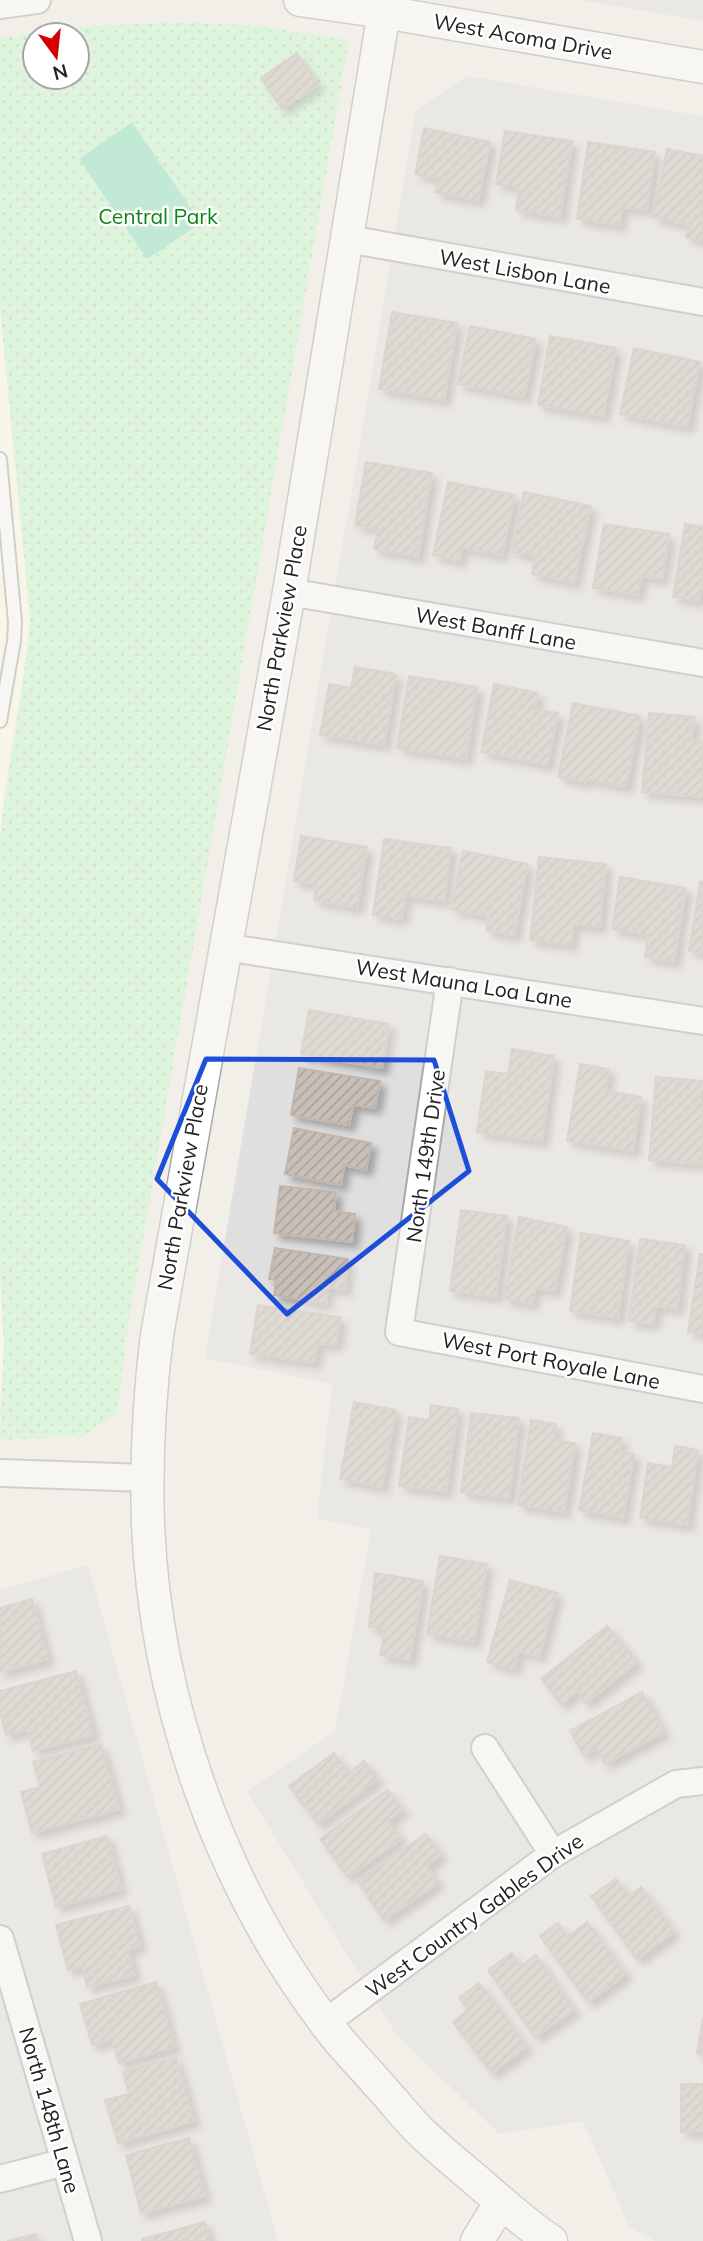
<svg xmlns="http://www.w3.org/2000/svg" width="703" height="2241" font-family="Mulish,sans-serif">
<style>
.residential{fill:#e0dfdf}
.education{fill:#ffffe5}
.park{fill:url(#park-dots);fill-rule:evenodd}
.pitch{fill:#88e0be}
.building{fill:url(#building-hatch);stroke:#c4b6ab;stroke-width:2;filter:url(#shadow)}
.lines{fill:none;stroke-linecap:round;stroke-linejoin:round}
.service-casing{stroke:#a9a9a9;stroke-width:16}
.minor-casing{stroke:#a9a9a9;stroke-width:30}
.tertiary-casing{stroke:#a9a9a9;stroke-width:35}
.service{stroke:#fff;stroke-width:12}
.minor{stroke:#fff;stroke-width:26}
.tertiary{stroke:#fff;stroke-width:32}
.marked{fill:none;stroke:#1d4ed8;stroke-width:5;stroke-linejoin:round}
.labels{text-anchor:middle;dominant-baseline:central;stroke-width:5;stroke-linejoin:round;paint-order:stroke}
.street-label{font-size:21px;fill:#222;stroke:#fff}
.park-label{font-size:21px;fill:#0c8416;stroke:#fff}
</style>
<defs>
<pattern id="park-dots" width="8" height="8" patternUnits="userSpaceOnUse" patternTransform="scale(1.75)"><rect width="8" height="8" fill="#c8facc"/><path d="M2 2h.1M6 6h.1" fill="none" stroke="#acd6af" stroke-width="1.8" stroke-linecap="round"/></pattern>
<pattern id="building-hatch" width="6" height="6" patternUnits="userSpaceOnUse" patternTransform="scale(1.75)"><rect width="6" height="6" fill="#c7bfb8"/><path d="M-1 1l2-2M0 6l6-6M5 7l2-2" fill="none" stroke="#aba49e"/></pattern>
<filter id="shadow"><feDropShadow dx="6" dy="6" stdDeviation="3.5" flood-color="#0004"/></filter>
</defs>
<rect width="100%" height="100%" fill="#f2efe9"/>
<g class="residential">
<path d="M580 0H703V21Z"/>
<path d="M467 76 703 116V2241H656L630 2228 583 2121 499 2134 395 2033 247 1791 335 1731 371 1530 317 1518 332 1384 205 1358 416 110Z"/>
<path d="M88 1565 278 2241H0V1590Z"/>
</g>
<g class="education">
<path d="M0 308 30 618 27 653 5 787 0 836Z"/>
<path d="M0 1270 4 1345 0 1406Z"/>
</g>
<path class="park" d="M194 23 255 25 349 40 126 1338 118 1412 85 1436 0 1440 4 1345 0 1270V836C8 763 24 691 30 618L0 308V39C65 25 129 23 194 23ZM35 35H77V77H35Z"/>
<path class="pitch" d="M132 122 201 223 147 259 79 159Z"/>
<g class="building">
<path d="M297 53 318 85 282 109 261 78Z"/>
<path d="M424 128 490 142 478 201 435 192 438 179 415 174Z"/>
<path d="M505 131 572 141 560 217 516 210 519 187 496 184Z"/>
<path d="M588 142 655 152 647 210 622 207 620 225 577 219Z"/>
<path d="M667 149 703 156V241L686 237 689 225 653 217Z"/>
<path d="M392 312 457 323 444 400 379 389Z"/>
<path d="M470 326 536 339 524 397 458 384Z"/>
<path d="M550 336 616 348 603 416 538 405Z"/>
<path d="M634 348 700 362 687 427 620 414Z"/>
<path d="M366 462 432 473 418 557 374 549 378 529 355 525Z"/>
<path d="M448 482 515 495 502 555 462 548 459 561 433 555Z"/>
<path d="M524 492 591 506 574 583 532 574 535 556 512 552Z"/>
<path d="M604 524 669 534 662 579 641 576 638 595 593 588Z"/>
<path d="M685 524 703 527V581L699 601 673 597Z"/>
<path d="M355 667 396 674 384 745 320 735 329 684 351 688Z"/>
<path d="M409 676 477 687 466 759 397 748Z"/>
<path d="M494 684 538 693 535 709 558 713 547 765 481 752Z"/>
<path d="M573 703 640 716 626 787 586 779 585 782 558 777Z"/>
<path d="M649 713 695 717 692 741 703 742V797L642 792Z"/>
<path d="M301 836 367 847 357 908 314 900 316 884 294 881Z"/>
<path d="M384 839 451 848 444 901 405 895 402 919 373 915Z"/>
<path d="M463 851 528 864 514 936 486 930 489 917 451 909Z"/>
<path d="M539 857 606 864 600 927 573 924 571 945 530 940Z"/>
<path d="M620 877 686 888 674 962 645 957 648 935 612 929Z"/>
<path d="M700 882H703V953L689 951Z"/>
<path d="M309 1010 389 1024 382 1068 301 1054Z"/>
<path d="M512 1049 554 1056 542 1141 477 1132 486 1071 508 1074Z"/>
<path d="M580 1064 609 1069 606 1091 641 1097 633 1151 567 1141Z"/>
<path d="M299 1068 380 1081 375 1108 353 1105 349 1125 291 1115Z"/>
<path d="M656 1077 702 1081 700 1103H703V1164L649 1160Z"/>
<path d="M294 1128 371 1143 366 1170 344 1165 341 1185 285 1174Z"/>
<path d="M280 1186 336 1192 334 1211 355 1214 352 1242 274 1233Z"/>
<path d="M461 1210 507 1216 496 1297 450 1291Z"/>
<path d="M519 1217 567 1227 555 1291 535 1288 532 1304 504 1299Z"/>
<path d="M581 1233 629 1241 618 1318 570 1311Z"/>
<path d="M640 1239 685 1245 677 1309 656 1306 653 1324 629 1321Z"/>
<path d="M275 1248 348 1259 345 1290 328 1287 326 1304 274 1295 276 1280 269 1279Z"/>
<path d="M700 1254H703V1334L688 1332Z"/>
<path d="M258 1305 340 1317 336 1345 318 1343 314 1363 250 1354Z"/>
<path d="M354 1402 396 1410 382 1487 340 1479Z"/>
<path d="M431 1405 458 1409 446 1492 399 1486 409 1417 429 1420Z"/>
<path d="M471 1413 519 1418 509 1498 461 1492Z"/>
<path d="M531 1420 556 1424 554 1440 575 1443 564 1512 518 1505Z"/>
<path d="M593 1433 622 1438 619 1451 634 1454 623 1518 579 1510Z"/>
<path d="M675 1446 698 1450 687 1525 640 1518 648 1463 672 1467Z"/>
<path d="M440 1556 487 1564 474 1642 427 1634Z"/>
<path d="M375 1573 423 1581 410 1660 380 1655 385 1630 369 1627Z"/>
<path d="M510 1580 557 1593 539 1657 519 1651 514 1669 487 1662Z"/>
<path d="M32 1599 48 1659 0 1672V1608Z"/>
<path d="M607 1626 637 1662 586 1703 577 1691 561 1704 541 1679Z"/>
<path d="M76 1671 93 1735 33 1751 28 1729 6 1735 0 1713V1691Z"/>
<path d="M642 1692 664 1732 605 1764 597 1748 583 1755 570 1731Z"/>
<path d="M101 1744 119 1809 32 1833 21 1792 40 1787 33 1762Z"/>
<path d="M334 1753 349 1773 364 1761 378 1779 318 1824 289 1786Z"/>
<path d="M388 1790 403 1810 388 1821 401 1839 348 1877 320 1839Z"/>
<path d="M426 1834 441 1855 427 1866 438 1883 384 1920 357 1881Z"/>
<path d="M107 1836 121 1889 56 1907 42 1854Z"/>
<path d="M616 1879 629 1896 641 1887 674 1932 637 1959 591 1896Z"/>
<path d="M129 1906 140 1946 128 1949 135 1975 87 1987 82 1966 68 1970 56 1925Z"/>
<path d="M587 1922 626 1974 588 2002 540 1936 558 1923 568 1937Z"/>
<path d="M512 1953 521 1966 536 1955 574 2010 535 2037 488 1970Z"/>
<path d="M156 1982 174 2047 119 2063 112 2039 92 2045 80 2004Z"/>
<path d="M479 1983 527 2046 492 2073 453 2022 468 2010 459 1998Z"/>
<path d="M703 2018V2055L697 2054Z"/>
<path d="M176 2057 194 2121 118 2143 105 2100 129 2094 123 2072Z"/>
<rect x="681" y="2084" width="22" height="48"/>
<path d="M189 2138 205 2196 141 2213 126 2155Z"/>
<path d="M205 2222 210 2241H142V2239Z"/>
<path d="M36 2234 38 2241H7Z"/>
</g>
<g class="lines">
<defs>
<path id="service" d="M0 459 15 622 14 641 0 721"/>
<g id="minor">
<path d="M0 5 37 0"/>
<path d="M348 239 703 302"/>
<path d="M289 592 703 663"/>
<path d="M224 947 703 1021"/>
<path d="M450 981 399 1332 703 1389"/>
<path d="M0 1473 147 1478"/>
<path d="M485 1748 553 1854"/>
<path d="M0 1939 88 2241"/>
<path d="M325 2023 553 1854 676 1784 703 1781"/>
<path d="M0 2179 65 2162"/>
</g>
<g id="tertiary">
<path d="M300 0 384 12 703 67"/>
<path d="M384 12 289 592 157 1335C149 1398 146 1461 148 1525 156 1701 218 1880 324 2021 340 2044 361 2064 379 2085 391 2098 402 2112 414 2125 433 2145 456 2163 477 2181 501 2202 525 2224 551 2241"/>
<path d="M477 2241 501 2202"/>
</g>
</defs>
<use href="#service" class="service-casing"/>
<use href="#minor" class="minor-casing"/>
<use href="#tertiary" class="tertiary-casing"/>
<use href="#service" class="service"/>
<use href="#minor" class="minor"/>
<use href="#tertiary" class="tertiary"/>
</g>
<path d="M0 0H703V2241H0ZM206 1059 434 1060 469 1171 287 1314 157 1179Z" fill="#f2efe9" fill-opacity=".55" fill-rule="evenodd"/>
<path class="marked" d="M206 1059 434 1060 469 1171 287 1314 157 1179Z"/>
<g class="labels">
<g class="street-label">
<text transform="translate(523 36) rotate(10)">West Acoma Drive</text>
<text transform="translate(525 271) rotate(10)">West Lisbon Lane</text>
<text transform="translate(281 628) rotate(-80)">North Parkview Place</text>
<text transform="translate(496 628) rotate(10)">West Banff Lane</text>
<text transform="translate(464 983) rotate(9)">West Mauna Loa Lane</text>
<text transform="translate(425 1156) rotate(-82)">North 149th Drive</text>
<text transform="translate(182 1187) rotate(-80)">North Parkview Place</text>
<text transform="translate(551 1360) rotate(11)">West Port Royale Lane</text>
<text transform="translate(474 1915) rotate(-36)">West Country Gables Drive</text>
<text transform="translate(50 2110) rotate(74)">North 148th Lane</text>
</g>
<g class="park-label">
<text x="158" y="216">Central Park</text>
</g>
</g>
<g transform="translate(56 56) rotate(165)"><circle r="33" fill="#ffffff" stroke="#a7a7a7" stroke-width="2"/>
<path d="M0-5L12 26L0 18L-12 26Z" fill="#d40000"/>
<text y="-10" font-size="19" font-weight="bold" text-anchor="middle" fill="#222222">N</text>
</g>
</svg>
